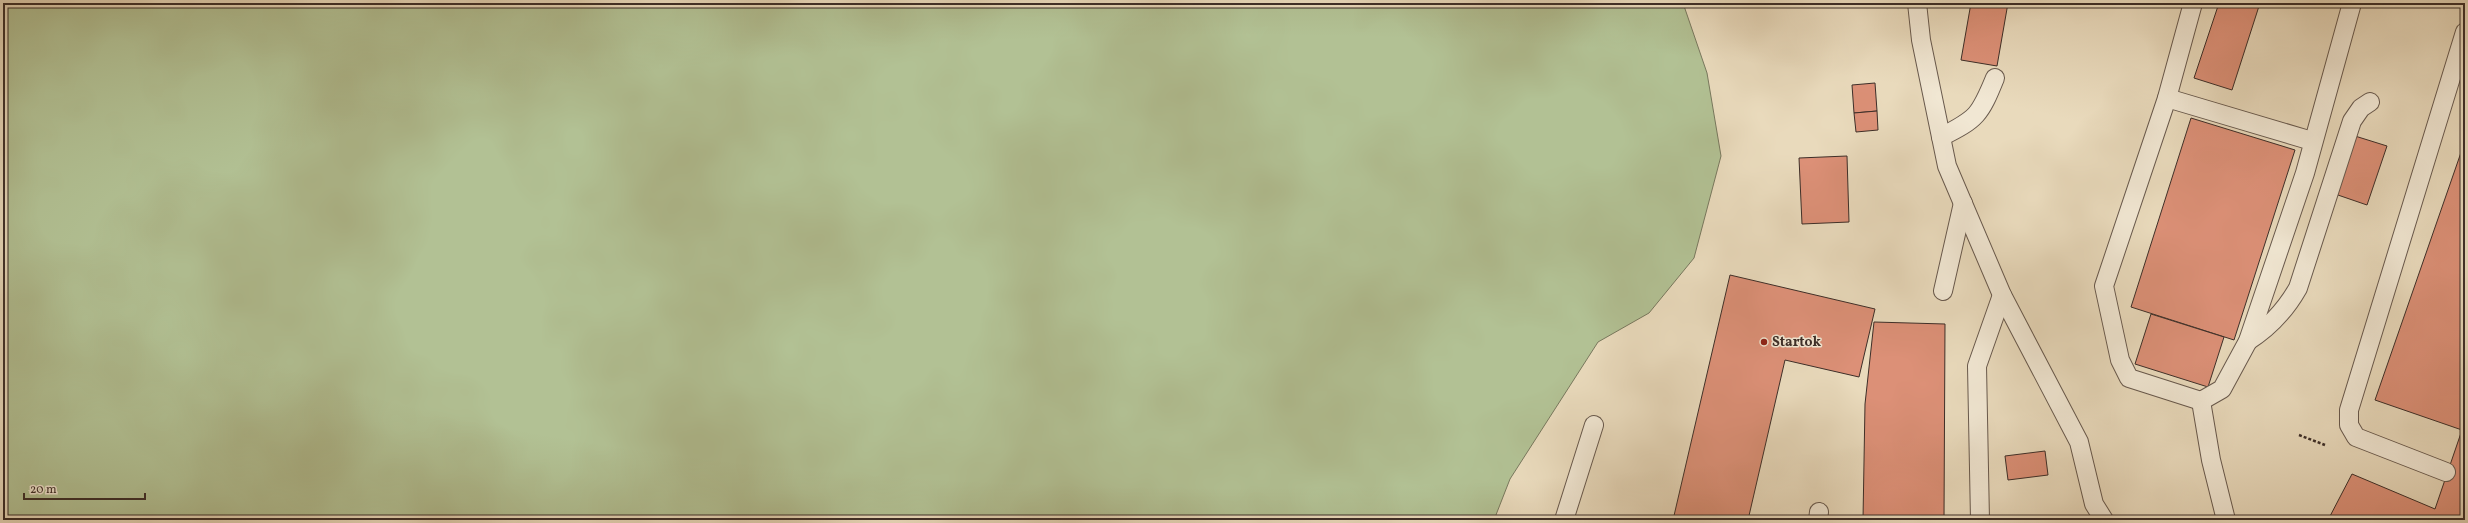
<svg xmlns="http://www.w3.org/2000/svg" width="2468" height="523" font-family="Vollkorn,serif">
<style>
.green{fill:#b2c194;stroke:#78785e}
.building{fill:#dc9077;stroke:#3d2e28}
.lines{fill:none;stroke-linecap:round;stroke-linejoin:round}
.service-casing{stroke:#68594d;stroke-width:20}
.path{stroke:#3d2e28;stroke-width:2.5;stroke-dasharray:3 2;stroke-linecap:butt}
.service{stroke:#f1e7d3;stroke-width:18}
.poi-dot{fill:#8f2418;stroke:#f1e7d3;stroke-width:1.5}
.labels{text-anchor:middle;dominant-baseline:central;stroke-width:3;stroke-linejoin:round;paint-order:stroke}
.poi-label{font-size:14px;font-weight:bold;fill:#3d2e28;stroke:#f1e7d3;text-anchor:start}
</style>
<rect width="100%" height="100%" fill="#e9dabc"/>
<filter id="stains"><feTurbulence type="fractalNoise" baseFrequency=".005" numOctaves="4"/><feColorMatrix values="0 0 0 0 .2 0 0 0 0 .09 0 0 0 0 .02 0 0 0 .5 -.17"/></filter>
<radialGradient id="worn" r=".72"><stop offset=".6" stop-color="#630" stop-opacity="0"/><stop offset="1" stop-color="#630" stop-opacity=".3"/></radialGradient>
<path class="green" d="M3 3H1683L1707 73 1721 156 1694 258 1649 313 1598 342 1510 479 1494 520H3Z"/>
<g class="building">
<path d="M1971 3H2008L1997 66 1961 60Z"/>
<path d="M2219 3H2260L2232 90 2194 78Z"/>
<path d="M1875 83 1877 111 1854 113 1852 85Z"/>
<path d="M1877 111 1878 130 1856 132 1854 113Z"/>
<path d="M2191 118 2295 150 2234 340 2131 307Z"/>
<path d="M2355 136 2387 146 2367 205 2335 194Z"/>
<path d="M2465 141V511L2462 518 2465 520H2328L2352 474 2435 509 2462 430 2375 400Z"/>
<path d="M1847 156 1849 222 1802 224 1799 158Z"/>
<path d="M1730 275 1875 309 1859 377 1785 360 1748 520H1673Z"/>
<path d="M2151 314 2224 337 2208 387 2135 364Z"/>
<path d="M1874 322 1945 324 1944 520H1863L1865 404Z"/>
<path d="M2045 451 2048 475 2008 480 2005 456Z"/>
</g>
<g class="lines">
<defs>
<g id="service">
<path d="M1917 3 1921 40 1947 166 2002 295 2079 442 2094 504 2104 520"/>
<path d="M2193 3 2167 98 2104 286 2120 360 2129 378 2201 401 2222 389 2248 341 2305 173 2352 3"/>
<path d="M2167 98 2312 141"/>
<path d="M1941 137C1977 119 1980 115 1995 78"/>
<path d="M1943 291 1963 203"/>
<path d="M2248 341C2270 327 2285 311 2298 288L2352 121 2361 108 2370 102"/>
<path d="M2201 401 2211 460 2226 520"/>
<path d="M2446 472 2356 437 2349 425V410L2465 32"/>
<path d="M1564 520 1594 425"/>
<path d="M1818 520 1819 512"/>
<path d="M1980 520 1977 366 2002 295"/>
</g>
</defs>
<use href="#service" class="service-casing"/>
<path class="path" d="M2299 435 2325 445"/>
<use href="#service" class="service"/>
</g>
<circle class="poi-dot" cx="1764" cy="342" r="4"/>
<g class="labels">
<g class="poi-label">
<text x="1772" y="342">Startok</text>
</g>
</g>
<rect width="2468" height="523" fill="none" stroke="#e9dabc" stroke-width="16"/>
<rect x="4" y="4" width="2460" height="515" fill="none" stroke="#3d2e28" stroke-width="2"/>
<rect x="8" y="8" width="2452" height="507" fill="none" stroke="#3d2e28"/>
<path d="M24 493v6h121v-6" fill="none" stroke="#3d2e28" stroke-width="2"/>
<text x="30" y="493" font-size="12" fill="#3d2e28" stroke="#f1e7d3" stroke-width="3" paint-order="stroke">20 m</text>
<rect width="100%" height="100%" filter="url(#stains)"/>
<rect width="100%" height="100%" fill="url(#worn)"/>
</svg>
